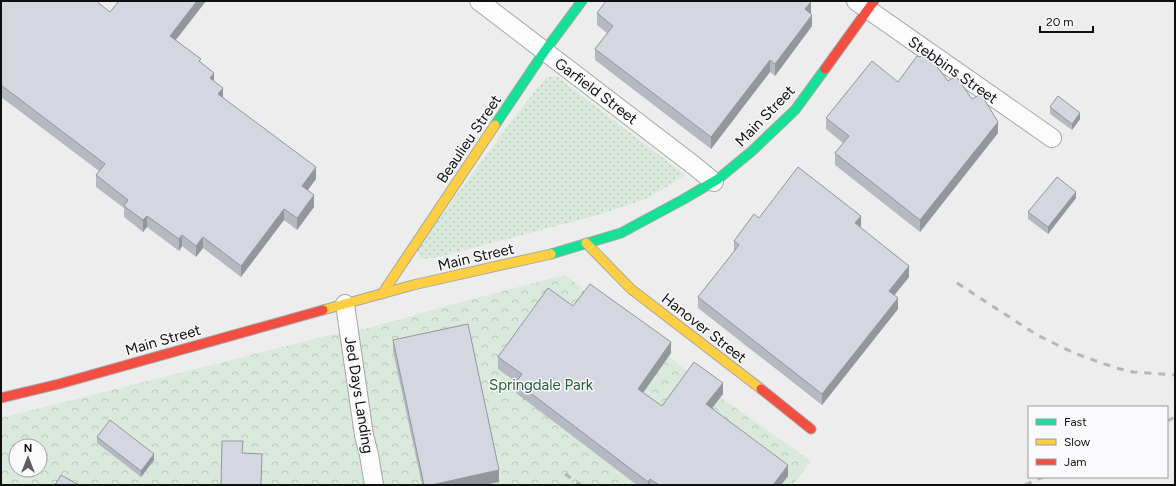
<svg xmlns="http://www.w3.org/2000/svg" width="1176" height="486" font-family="Figtree,sans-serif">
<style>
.grass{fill:url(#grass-dots)}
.park{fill:url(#park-crowns);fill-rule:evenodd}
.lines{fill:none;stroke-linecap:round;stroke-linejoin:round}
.street-casing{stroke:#a6a6a6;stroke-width:20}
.fast-casing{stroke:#a6a6a6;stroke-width:11}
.slow-casing{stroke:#a6a6a6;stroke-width:11}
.jam-casing{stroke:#a6a6a6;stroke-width:11}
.street{stroke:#fcfcfc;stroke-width:18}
.fast{stroke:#16e098;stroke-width:9}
.slow{stroke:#ffcf43;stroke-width:9}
.jam{stroke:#f24e42;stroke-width:9}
.rail{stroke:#b5b6b6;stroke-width:3;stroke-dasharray:7 7;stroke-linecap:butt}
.wall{fill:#b6b9c1}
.shaded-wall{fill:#94969d}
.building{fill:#d4d7e0;stroke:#94969d}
.labels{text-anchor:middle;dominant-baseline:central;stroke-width:3;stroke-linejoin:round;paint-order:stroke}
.street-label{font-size:15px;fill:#0e0f0f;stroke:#fafafc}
.park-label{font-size:15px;fill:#246235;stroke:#fafafc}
</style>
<defs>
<pattern id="grass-dots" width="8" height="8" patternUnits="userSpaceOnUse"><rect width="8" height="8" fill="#d9e9db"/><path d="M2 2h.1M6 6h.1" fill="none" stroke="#b9c7bb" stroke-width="1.8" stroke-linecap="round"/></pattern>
<pattern id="park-crowns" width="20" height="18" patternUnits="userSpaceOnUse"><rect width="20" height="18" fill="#d9e9db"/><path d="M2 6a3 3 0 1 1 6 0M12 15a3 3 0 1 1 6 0" fill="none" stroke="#b9c7bb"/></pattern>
</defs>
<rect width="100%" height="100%" fill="#ededee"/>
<path class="grass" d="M556 76 685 175 648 198 601 214 435 258 421 259 416 250 513 119 546 78Z"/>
<path class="park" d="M565 275 720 397 811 461 793 485H1V418L330 335 365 329 461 302ZM16 446H40V470H16Z"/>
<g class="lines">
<defs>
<g id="street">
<path d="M479 1 692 164 714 182"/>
<path d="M856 1 1052 138"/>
<path d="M345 304 364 435 369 455 374 485"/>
</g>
<g id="fast">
<path d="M495 125 544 52 582 1"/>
<path d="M551 254 621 233 684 199 718 179 752 151 795 110 825 69"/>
</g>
<g id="slow">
<path d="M586 243 631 289 761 389"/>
<path d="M382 294 495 125"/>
<path d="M323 310 413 285 551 254"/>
</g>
<g id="jam">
<path d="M825 69 874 1"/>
<path d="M761 389 811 429"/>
<path d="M1 398 59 384 323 310"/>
</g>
</defs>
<use href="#street" class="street-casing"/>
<use href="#fast" class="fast-casing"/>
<use href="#slow" class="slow-casing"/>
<use href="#jam" class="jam-casing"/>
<use href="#street" class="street"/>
<use href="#fast" class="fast"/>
<use href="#slow" class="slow"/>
<use href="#jam" class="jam"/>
<g class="rail">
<path d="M957 283 1037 335 1074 353 1116 368 1133 372 1175 375"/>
<path d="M1167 421 1175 417"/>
<path d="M565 474 581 485"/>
<path d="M1025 485 1043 477"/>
</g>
</g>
<g class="wall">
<path d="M1 1 110 12 119 1H206L176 40 201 62 214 81 223 97 316 179 307 190 314 207 297 230 284 220 241 277 203 248 196 257 182 246 179 251 147 227 143 232 124 217V208L96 187V175L99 171 1 97Z"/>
<path d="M597 13H811L812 26 775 76 770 72 711 149 595 60V49L607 33 597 25Z"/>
<path d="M948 81 972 99 998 133 920 232 835 165V153L843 143 826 129V118L898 82Z"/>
<path d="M1050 107 1080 119 1072 130 1050 114Z"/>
<path d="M1076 198 1048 234 1028 219V212Z"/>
<path d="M759 218 909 277 894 295 898 309 822 405 698 308V297L734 252V241Z"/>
<path d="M393 340 499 482 484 485H422L393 351Z"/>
<path d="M671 353 643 393 662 406 723 394 712 408 788 476 781 485H637L516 393V382L498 369V357Z"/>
<path d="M97 437 154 460 141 477 97 443Z"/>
</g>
<g class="shaded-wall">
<path d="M197 1H206L170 47V36Z"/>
<path d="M811 2V13L805 21V9Z"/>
<path d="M812 15V26L775 76V64Z"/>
<path d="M770 60V72L711 149V137Z"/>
<path d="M214 73V84L210 78Z"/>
<path d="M223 88V99L218 94Z"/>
<path d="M1080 113V119L1072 130V124Z"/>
<path d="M998 122V133L920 232V220Z"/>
<path d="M316 167V179L302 198V186Z"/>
<path d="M1076 192V198L1048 234V227Z"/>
<path d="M314 195V207L297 230V218Z"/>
<path d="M284 209V220L241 277V266Z"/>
<path d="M147 216V227L143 232V220Z"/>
<path d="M861 216V227L855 223Z"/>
<path d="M182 235V246L179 251V239Z"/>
<path d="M203 237V248L196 257V246Z"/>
<path d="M909 266V277L889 302V291Z"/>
<path d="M898 298V309L822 405V394Z"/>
<path d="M671 342V353L638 400V389Z"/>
<path d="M723 383V394L706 416V404Z"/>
<path d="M154 454V460L141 477V471Z"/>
<path d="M788 465V476L781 485H773Z"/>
<path d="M499 470V482L484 485H431Z"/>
<path d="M650 479V485H648V482Z"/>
</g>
<g class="building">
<path d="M1 1H96L110 12 119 1H197L170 36 201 59 199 61 214 73 210 78 223 88 218 94 316 167 302 186 314 195 297 218 284 209 241 266 203 237 196 246 182 235 179 239 147 216 143 220 124 206 128 200 96 175 105 164 1 85Z"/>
<path d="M606 1H810L811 2 805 9 812 15 775 64 770 60 711 137 595 49 613 26 597 13Z"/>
<path d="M925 51 948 81 956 76 972 99 981 94 998 122 920 220 835 153 849 136 826 118 872 61 898 82 917 56 920 57Z"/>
<path d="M1058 96 1080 113 1072 124 1050 107Z"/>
<path d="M798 167 861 216 855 223 909 266 889 291 898 298 822 394 698 297 739 245 734 241 754 214 759 218Z"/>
<path d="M1057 177 1076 192 1048 227 1028 212Z"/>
<path d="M590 284 671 342 638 389 662 406 694 362 723 383 706 404 788 465 773 485H659L650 479 648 482 516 382 522 374 498 357 548 288 573 306Z"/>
<path d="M468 324 499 470 431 485H424L393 340Z"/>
<path d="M110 420 154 454 141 471 97 437Z"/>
<path d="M222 441H243L242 453 262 454 261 485H221Z"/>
<path d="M61 475 79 485H55Z"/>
</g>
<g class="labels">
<g class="street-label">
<text transform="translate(953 70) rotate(35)">Stebbins Street</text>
<text transform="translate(596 91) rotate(37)">Garfield Street</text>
<text transform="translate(765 116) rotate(-46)">Main Street</text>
<text transform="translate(469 139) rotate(-56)">Beaulieu Street</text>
<text transform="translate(476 257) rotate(-13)">Main Street</text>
<text transform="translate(704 328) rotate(38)">Hanover Street</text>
<text transform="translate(163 340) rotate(-16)">Main Street</text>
<text transform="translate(359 395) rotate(81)">Jed Days Landing</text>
</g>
<g class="park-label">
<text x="541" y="385">Springdale Park</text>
</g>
</g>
<rect width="1176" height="486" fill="none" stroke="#0e0f0f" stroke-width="4"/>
<rect x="1028" y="406" width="140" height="72" fill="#fafafc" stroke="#9c9c9d"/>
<rect x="1036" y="419" width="20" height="6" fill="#16e098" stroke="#9c9c9d"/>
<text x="1064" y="426" font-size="12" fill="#0e0f0f">Fast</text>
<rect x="1036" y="439" width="20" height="6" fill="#ffcf43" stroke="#9c9c9d"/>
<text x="1064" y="446" font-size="12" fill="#0e0f0f">Slow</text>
<rect x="1036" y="459" width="20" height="6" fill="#f24e42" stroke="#9c9c9d"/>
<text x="1064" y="466" font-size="12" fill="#0e0f0f">Jam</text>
<g transform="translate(28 458)"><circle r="19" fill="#fafafc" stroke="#9c9c9d"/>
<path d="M0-3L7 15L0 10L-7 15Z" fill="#5c5d5d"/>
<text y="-6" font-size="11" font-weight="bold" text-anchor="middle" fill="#0e0f0f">N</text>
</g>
<path d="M1040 26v6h53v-6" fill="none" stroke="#0e0f0f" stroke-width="2"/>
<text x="1046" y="26" font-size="12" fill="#0e0f0f" stroke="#fafafc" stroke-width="3" paint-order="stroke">20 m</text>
</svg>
